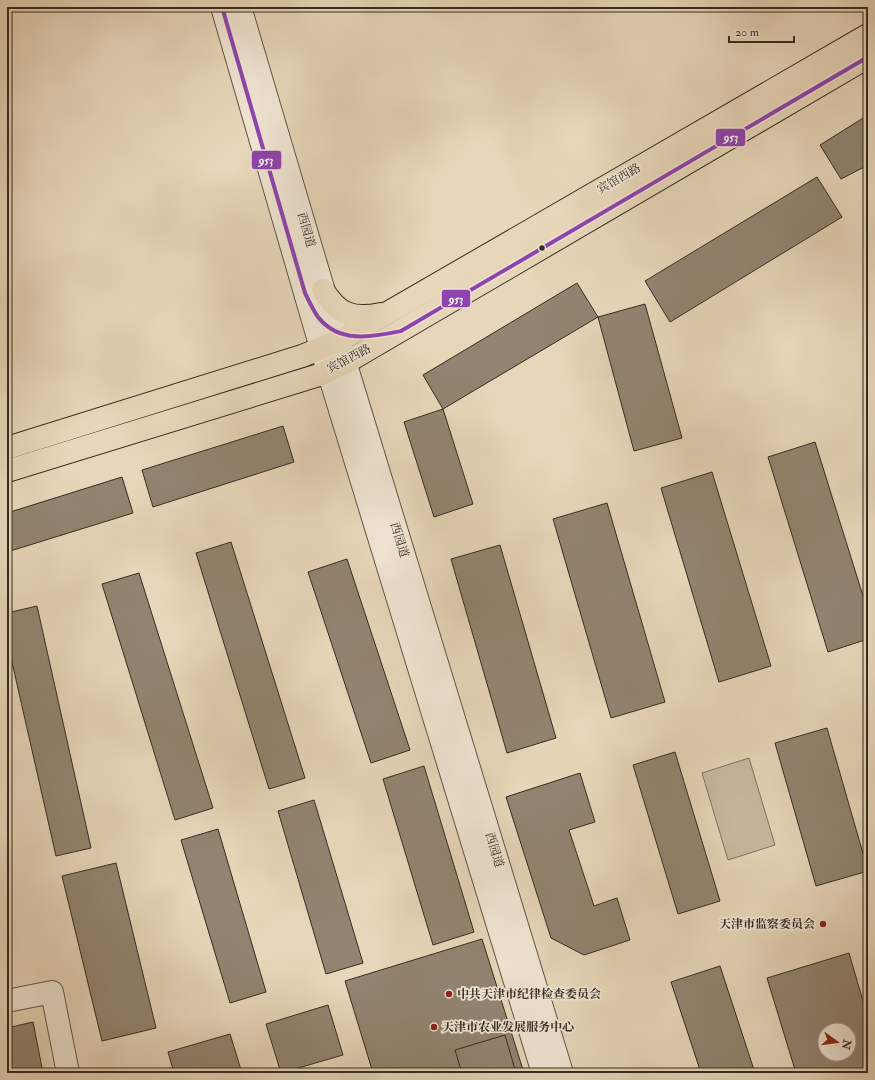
<svg xmlns="http://www.w3.org/2000/svg" width="875" height="1080" font-family="'IM FELL Double Pica','Noto Serif SC',serif">
<style>
.green{fill:#c9b9a0;stroke:#7f7262}
.building{fill:#928471;stroke:#352c23;fill-rule:evenodd}
.lines{fill:none;stroke-linecap:round;stroke-linejoin:round}
.minor-casing{stroke:#625648;stroke-width:24}
.major-casing{stroke:#352c23;stroke-width:24}
.minor{stroke:#efe4d2;stroke-width:22}
.major{stroke:#e7d6b9;stroke-width:22}
.bus-1-casing{stroke:#efe4d2;stroke-width:7}
.bus-1{stroke:#8e44ad;stroke-width:4}
.bus-dot{fill:#352c23;stroke:#efe4d2;stroke-width:1.5}
.poi-dot{fill:#8f2418;stroke:#efe4d2;stroke-width:1.5}
.labels{text-anchor:middle;dominant-baseline:central;stroke-width:3.5;stroke-linejoin:round;paint-order:stroke}
.street-label{font-size:12px;fill:#352c23;stroke:#efe4d2}
.poi-label{font-size:12px;font-weight:bold;fill:#352c23;stroke:#efe4d2;text-anchor:start}
.line-badge{stroke:#efe4d2;stroke-width:1.5}
.badge-label{font-size:11px;text-anchor:middle;font-weight:bold;fill:#fff}
</style>
<rect width="100%" height="100%" fill="#e7d6b9"/>
<filter id="stains"><feTurbulence type="fractalNoise" baseFrequency=".005" numOctaves="4"/><feColorMatrix values="0 0 0 0 .2 0 0 0 0 .09 0 0 0 0 .02 0 0 0 .5 -.17"/></filter>
<radialGradient id="worn" r=".72"><stop offset=".6" stop-color="#630" stop-opacity="0"/><stop offset="1" stop-color="#630" stop-opacity=".3"/></radialGradient>
<path class="green" d="M749 758 775 845 728 860 702 773Z"/>
<g class="building">
<path d="M868 115V165L841 179 820 145Z"/>
<path d="M817 177 842 217 670 322 645 281Z"/>
<path d="M577 283 598 317 443 409 423 375Z"/>
<path d="M645 304 682 438 634 451 598 317Z"/>
<path d="M443 409 473 504 434 517 404 422Z"/>
<path d="M283 426 294 462 153 507 142 470Z"/>
<path d="M815 442 868 612V639L828 652 768 457Z"/>
<path d="M712 472 771 666 719 682 661 488Z"/>
<path d="M122 477 133 513 7 552V513Z"/>
<path d="M607 503 665 702 611 718 553 519Z"/>
<path d="M231 542 305 778 269 789 196 553Z"/>
<path d="M500 545 556 738 507 753 451 559Z"/>
<path d="M347 559 410 750 371 763 308 572Z"/>
<path d="M139 573 213 808 175 820 102 584Z"/>
<path d="M37 606 91 848 56 856 7 640V613Z"/>
<path d="M827 728 868 871 816 886 775 743Z"/>
<path d="M675 752 720 901 678 914 633 765Z"/>
<path d="M424 766 474 932 433 945 383 779Z"/>
<path d="M580 773 595 822 569 830 594 906 617 898 630 940 584 955 551 938 506 797Z"/>
<path d="M314 800 363 963 326 974 278 811Z"/>
<path d="M218 829 266 992 230 1003 181 840Z"/>
<path d="M116 863 156 1028 102 1041 62 876Z"/>
<path d="M482 939 524 1073H373L345 981Z"/>
<path d="M849 953 868 1018V1073H796L767 978ZM825 1030H849V1054H825Z"/>
<path d="M720 966 755 1073H701L671 982Z"/>
<path d="M328 1005 343 1055 281 1073 266 1024Z"/>
<path d="M33 1022 43 1073H7V1028Z"/>
<path d="M230 1034 242 1073H174L168 1052Z"/>
<path d="M505 1035 516 1073H462L455 1050Z"/>
</g>
<g class="lines">
<defs>
<g id="minor">
<path d="M222 7 321 348 543 1073"/>
<path d="M240 7 336 332 562 1073"/>
<path d="M7 1001 52 992 68 1073"/>
</g>
<g id="major">
<path d="M323 290C338 314 352 320 381 314"/>
<path d="M7 448 302 356 339 341 868 35"/>
<path d="M7 471 319 375 345 363 868 57"/>
</g>
</defs>
<use href="#minor" class="minor-casing"/>
<use href="#major" class="major-casing"/>
<use href="#minor" class="minor"/>
<use href="#major" class="major"/>
<defs>
<path id="bus-1" d="M222 7 305 293C309 301 313 310 318 317 339 344 372 337 401 331L868 57"/>
</defs>
<use href="#bus-1" class="bus-1-casing"/>
<use href="#bus-1" class="bus-1"/>
</g>
<circle class="bus-dot" cx="542" cy="248" r="3.5"/>
<g class="poi-dot">
<circle cx="823" cy="924" r="4"/>
<circle cx="449" cy="994" r="4"/>
<circle cx="434" cy="1027" r="4"/>
</g>
<g class="labels">
<g class="street-label">
<text transform="translate(619 179) rotate(-30)">宾馆西路</text>
<text transform="translate(306 230) rotate(74)">西园道</text>
<text transform="translate(349 359) rotate(-28)">宾馆西路</text>
<text transform="translate(399 540) rotate(73)">西园道</text>
<text transform="translate(494 850) rotate(73)">西园道</text>
</g>
<g class="poi-label">
<text x="815" y="924" text-anchor="end">天津市监察委员会</text>
<text x="457" y="994">中共天津市纪律检查委员会</text>
<text x="442" y="1027">天津市农业发展服务中心</text>
</g>
</g>
<g class="line-badge">
<rect x="715" y="128" width="31" height="19" rx="4" fill="#8e44ad"/>
<rect x="251" y="150" width="31" height="20" rx="4" fill="#8e44ad"/>
<rect x="441" y="289" width="30" height="19" rx="4" fill="#8e44ad"/>
</g>
<g class="badge-label">
<text x="731" y="141">953</text>
<text x="266" y="164">953</text>
<text x="456" y="303">953</text>
</g>
<rect width="875" height="1080" fill="none" stroke="#e7d6b9" stroke-width="24"/>
<rect x="8" y="8" width="859" height="1064" fill="none" stroke="#352c23" stroke-width="2"/>
<rect x="12" y="12" width="851" height="1056" fill="none" stroke="#352c23"/>
<g transform="translate(837 1042) rotate(104)"><circle r="19" fill="#efe4d2" stroke="#a59a8c"/>
<path d="M0-3L7 15L0 10L-7 15Z" fill="#8f2418"/>
<text y="-6" font-size="11" font-weight="bold" text-anchor="middle" fill="#352c23">N</text>
</g>
<path d="M729 36v6h65v-6" fill="none" stroke="#352c23" stroke-width="2"/>
<text x="735" y="36" font-size="12" fill="#352c23" stroke="#efe4d2" stroke-width="3" paint-order="stroke">20 m</text>
<rect width="100%" height="100%" filter="url(#stains)"/>
<rect width="100%" height="100%" fill="url(#worn)"/>
</svg>
